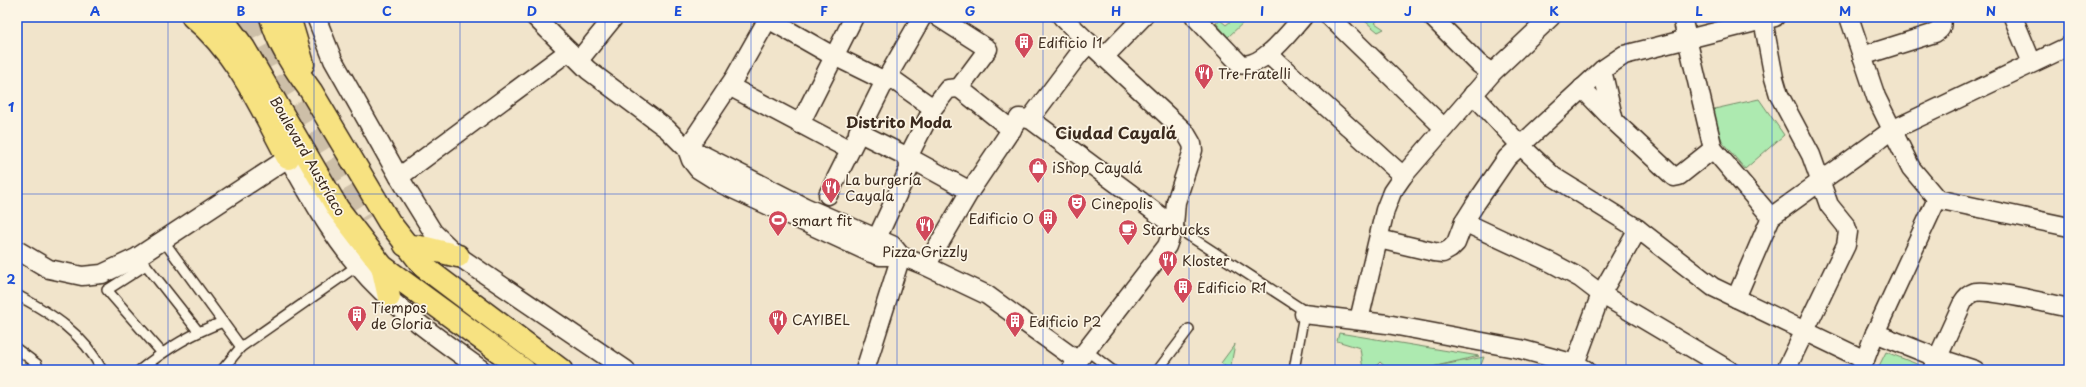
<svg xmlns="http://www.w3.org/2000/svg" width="2086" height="387" font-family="'Playpen Sans',sans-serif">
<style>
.green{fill:#adeab0;stroke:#748a67}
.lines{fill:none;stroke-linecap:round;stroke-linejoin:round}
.primary-tunnel{stroke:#cdbfa8;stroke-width:22;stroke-dasharray:22 11;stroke-linecap:butt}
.lane-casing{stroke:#3b2a1e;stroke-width:12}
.street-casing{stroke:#3b2a1e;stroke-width:21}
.primary-casing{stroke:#3b2a1e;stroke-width:25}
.lane{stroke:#fcf5e5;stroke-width:9}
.street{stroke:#fcf5e5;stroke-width:18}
.primary{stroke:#f7e281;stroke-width:22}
.grid{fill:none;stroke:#1d4ed8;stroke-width:1;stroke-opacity:0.55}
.labels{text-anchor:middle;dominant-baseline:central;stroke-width:3.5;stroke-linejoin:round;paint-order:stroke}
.poi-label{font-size:14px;fill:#3b2a1e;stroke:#fcf5e5;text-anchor:start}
.street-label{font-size:14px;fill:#3b2a1e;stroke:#fcf5e5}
.neighbourhood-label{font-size:15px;font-weight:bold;fill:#3b2a1e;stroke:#fcf5e5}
.quarter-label{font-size:16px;font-weight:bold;fill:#3b2a1e;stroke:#fcf5e5}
.neatline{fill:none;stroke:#1d4ed8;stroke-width:1.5}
.grid-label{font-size:13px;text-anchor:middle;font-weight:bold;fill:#1d4ed8}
</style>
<rect width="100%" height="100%" fill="#f1e4cb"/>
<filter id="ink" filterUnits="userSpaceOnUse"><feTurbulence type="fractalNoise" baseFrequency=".025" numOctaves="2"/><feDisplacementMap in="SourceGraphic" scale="8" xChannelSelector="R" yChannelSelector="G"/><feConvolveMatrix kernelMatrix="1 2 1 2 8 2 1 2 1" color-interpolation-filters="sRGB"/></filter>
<g filter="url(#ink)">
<g class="green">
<path d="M1236 17H1244L1246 20 1228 37 1216 23 1220 20 1226 25Z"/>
<path d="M1360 17H1381L1375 23 1384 29 1378 32Z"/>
<path d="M1759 99 1784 135 1745 169 1723 143 1710 110Z"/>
<path d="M1339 333 1479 356 1432 367 1484 357 1479 370H1389L1380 362 1372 370H1363L1360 348 1337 341Z"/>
<path d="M1235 344 1230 370 1221 363Z"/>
<path d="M1886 352 1927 368 1926 370H1877Z"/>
</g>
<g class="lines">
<path class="primary-tunnel" d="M248 17 284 87 365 220"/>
<defs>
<g id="lane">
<path d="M1175 224 1174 226 1300 308 1304 314 1294 370"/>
<path d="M163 240 241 347"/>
<path d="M17 295C52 314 83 333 102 370"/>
<path d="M17 349 37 364"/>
<path d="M1086 350 1112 370"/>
<path d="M162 353 107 290 146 265 198 331"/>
<path d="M140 370C166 349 192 333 223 322"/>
<path d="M222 370 241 347 357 266"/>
<path d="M1158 370 1189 329"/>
</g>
<g id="street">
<path d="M316 17 333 60 399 177 433 232 458 256 626 370"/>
<path d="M535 17 588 70 667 129 687 149 691 160 698 169 722 184 871 253 880 256H901L926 266 987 295 1078 361"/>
<path d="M938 17 988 49 959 88 1012 130"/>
<path d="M1062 17 1088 42 1082 51"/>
<path d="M1195 17 1240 64C1262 70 1290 31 1303 17"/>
<path d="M1330 17 1444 128"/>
<path d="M1432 17 1479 64 1492 73"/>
<path d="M1682 17 1713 149 1771 217"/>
<path d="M1849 17 1876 97 1911 168 1937 199 2069 227"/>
<path d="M2013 17 2032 63"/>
<path d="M768 19 826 52 885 81"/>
<path d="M1763 20 1774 78 1779 95 1811 155 1829 205 1846 226 1848 232 1846 245 1786 370"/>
<path d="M1088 42 1185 132 1192 144 1193 150 1176 202 1174 226 1030 119Z"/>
<path d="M1268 54 1403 176"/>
<path d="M1862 56 1935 33C1942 29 1943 24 1940 17"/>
<path d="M1104 57 1143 17"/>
<path d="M579 60 614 17"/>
<path d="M1602 70 1614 121"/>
<path d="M888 76 933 108"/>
<path d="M729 86 850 150"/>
<path d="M1582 88 1614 121 1674 177 1679 176 1713 149"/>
<path d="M1473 94 1520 145 1554 177 1638 229 1713 287 1865 360"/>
<path d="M800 124 854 17"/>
<path d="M858 132 908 157 970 191"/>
<path d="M687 149 701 154 805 207 892 245 901 256"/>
<path d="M687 149 735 77 769 17"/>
<path d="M399 177 569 51"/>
<path d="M828 195 885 81 922 17"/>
<path d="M1464 222 1552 263 1580 278 1601 294 1729 370"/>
<path d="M877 238 909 169 908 157 933 108 948 89 959 88"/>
<path d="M1379 239 1434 252 1443 253 1450 249 1456 243 1464 222 1476 203 1507 158 1602 70 1624 55 1775 17"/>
<path d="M17 250 49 269 82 276 102 274 136 258 288 158C310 195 330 234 358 266 392 307 439 339 482 370"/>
<path d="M926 266 970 191 1019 118 1030 119"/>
<path d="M1736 298 1771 217 1892 130 2069 46"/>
<path d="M1304 314 1387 324 1520 349 1575 364 1586 370"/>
<path d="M1359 320 1385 210 1392 192 1403 176 1492 73 1551 17"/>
<path d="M1875 333 1938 358 1975 370"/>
<path d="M1575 364 1601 294 1638 229"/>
<path d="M865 370 901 256"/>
<path d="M1071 370 1167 246 1174 226 1165 219"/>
<path d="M1861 370 1875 333 1937 199"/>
<path d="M1932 370 1963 302C1966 297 1969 294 1975 292 1990 289 2050 304 2069 308"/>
</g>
<g id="primary">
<path d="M193 17C238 54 261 108 288 158"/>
<path d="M221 17 244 48 338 209 382 266 524 370"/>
<path d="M271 17C278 44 294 68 311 91L389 222 424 267 561 370"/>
<path d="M289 17 303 64"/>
<path d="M405 245 426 248 458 256"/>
<path d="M382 266 389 297"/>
</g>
</defs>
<use href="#lane" class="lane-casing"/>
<use href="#street" class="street-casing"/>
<use href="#primary" class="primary-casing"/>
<use href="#lane" class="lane"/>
<use href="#street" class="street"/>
<use href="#primary" class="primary"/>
</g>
</g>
<path class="grid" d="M168 17V370M314 17V370M460 17V370M605 17V370M751 17V370M897 17V370M1043 17V370M1189 17V370M1335 17V370M1481 17V370M1626 17V370M1772 17V370M1918 17V370M17 194H2069"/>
<defs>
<symbol id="building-pin" viewBox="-11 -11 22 30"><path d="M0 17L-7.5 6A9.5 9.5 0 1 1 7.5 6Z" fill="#d1495b" stroke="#fcf5e5"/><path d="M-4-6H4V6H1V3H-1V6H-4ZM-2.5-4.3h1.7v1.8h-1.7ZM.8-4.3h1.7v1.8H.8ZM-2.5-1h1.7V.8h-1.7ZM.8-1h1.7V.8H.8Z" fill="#fff"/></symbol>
<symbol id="restaurant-pin" viewBox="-11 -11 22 30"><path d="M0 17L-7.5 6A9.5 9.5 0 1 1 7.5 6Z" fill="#d1495b" stroke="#fcf5e5"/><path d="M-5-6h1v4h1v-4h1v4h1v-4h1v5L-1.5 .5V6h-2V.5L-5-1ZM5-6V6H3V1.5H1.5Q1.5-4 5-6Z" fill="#fff"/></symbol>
<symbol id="shop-pin" viewBox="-11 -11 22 30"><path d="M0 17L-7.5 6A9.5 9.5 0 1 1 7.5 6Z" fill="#d1495b" stroke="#fcf5e5"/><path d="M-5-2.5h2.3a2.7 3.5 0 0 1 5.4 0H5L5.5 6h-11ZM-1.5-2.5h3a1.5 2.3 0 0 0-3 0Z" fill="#fff"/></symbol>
<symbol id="theatre-pin" viewBox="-11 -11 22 30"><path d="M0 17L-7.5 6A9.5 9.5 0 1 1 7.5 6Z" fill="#d1495b" stroke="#fcf5e5"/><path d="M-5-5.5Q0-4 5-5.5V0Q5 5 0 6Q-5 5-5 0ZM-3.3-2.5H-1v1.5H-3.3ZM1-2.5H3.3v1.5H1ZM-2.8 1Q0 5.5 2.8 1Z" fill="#fff"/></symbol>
<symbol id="stadium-pin" viewBox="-11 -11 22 30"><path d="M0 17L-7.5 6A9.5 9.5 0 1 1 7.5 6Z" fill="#d1495b" stroke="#fcf5e5"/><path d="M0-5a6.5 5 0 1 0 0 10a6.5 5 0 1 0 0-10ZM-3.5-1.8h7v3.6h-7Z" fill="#fff"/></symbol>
<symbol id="cafe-pin" viewBox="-11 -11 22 30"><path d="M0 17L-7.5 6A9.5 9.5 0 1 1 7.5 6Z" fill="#d1495b" stroke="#fcf5e5"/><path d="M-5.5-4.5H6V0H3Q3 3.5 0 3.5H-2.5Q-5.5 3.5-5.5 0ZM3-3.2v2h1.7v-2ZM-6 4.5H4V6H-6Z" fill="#fff"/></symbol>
</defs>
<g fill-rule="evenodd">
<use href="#building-pin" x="1013" y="31" width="22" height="30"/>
<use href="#restaurant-pin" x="1193" y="62" width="22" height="30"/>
<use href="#shop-pin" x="1027" y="156" width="22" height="30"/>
<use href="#restaurant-pin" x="820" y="176" width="22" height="30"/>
<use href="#theatre-pin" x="1066" y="192" width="22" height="30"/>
<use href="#building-pin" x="1037" y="207" width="22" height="30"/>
<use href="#stadium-pin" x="767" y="209" width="22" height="30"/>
<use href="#restaurant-pin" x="914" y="214" width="22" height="30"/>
<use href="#cafe-pin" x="1117" y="218" width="22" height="30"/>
<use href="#restaurant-pin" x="1157" y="249" width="22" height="30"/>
<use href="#building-pin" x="1172" y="276" width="22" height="30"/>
<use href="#building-pin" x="346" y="304" width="22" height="30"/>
<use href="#restaurant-pin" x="767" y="308" width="22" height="30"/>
<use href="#building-pin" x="1004" y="310" width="22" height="30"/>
</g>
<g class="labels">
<g class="poi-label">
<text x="1038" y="42">Edificio I1</text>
<text x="1218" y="73">Tre Fratelli</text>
<text x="1052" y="167">iShop Cayalá</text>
<text x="845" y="179">La burgería<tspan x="845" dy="16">Cayala</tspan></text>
<text x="1091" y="203">Cinepolis</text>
<text x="1034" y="218" text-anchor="end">Edificio O</text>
<text x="792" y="220">smart fit</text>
<text x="1142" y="229">Starbucks</text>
<text x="925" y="251" text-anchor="middle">Pizza Grizzly</text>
<text x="1182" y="260">Kloster</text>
<text x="1197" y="287">Edificio R1</text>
<text x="371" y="307">Tiempos<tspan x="371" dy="16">de Gloria</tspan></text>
<text x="792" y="319">CAYIBEL</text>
<text x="1029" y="321">Edificio P2</text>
</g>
<g class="street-label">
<text transform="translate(308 156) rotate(60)">Boulevard Austríaco</text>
</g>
<g class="neighbourhood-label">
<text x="899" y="121">Distrito Moda</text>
</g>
<g class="quarter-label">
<text x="1116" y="132">Ciudad Cayalá</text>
</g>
</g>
<rect width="2086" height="387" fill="none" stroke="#fcf5e5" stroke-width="44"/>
<rect x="22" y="22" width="2042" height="343" class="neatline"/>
<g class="grid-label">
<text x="95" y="16">A</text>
<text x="241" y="16">B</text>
<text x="387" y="16">C</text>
<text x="532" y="16">D</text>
<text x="678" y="16">E</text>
<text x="824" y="16">F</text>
<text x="970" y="16">G</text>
<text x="1116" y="16">H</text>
<text x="1262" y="16">I</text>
<text x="1408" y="16">J</text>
<text x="1554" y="16">K</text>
<text x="1699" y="16">L</text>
<text x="1845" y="16">M</text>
<text x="1991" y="16">N</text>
<text x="11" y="112">1</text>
<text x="11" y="284">2</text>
</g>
</svg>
